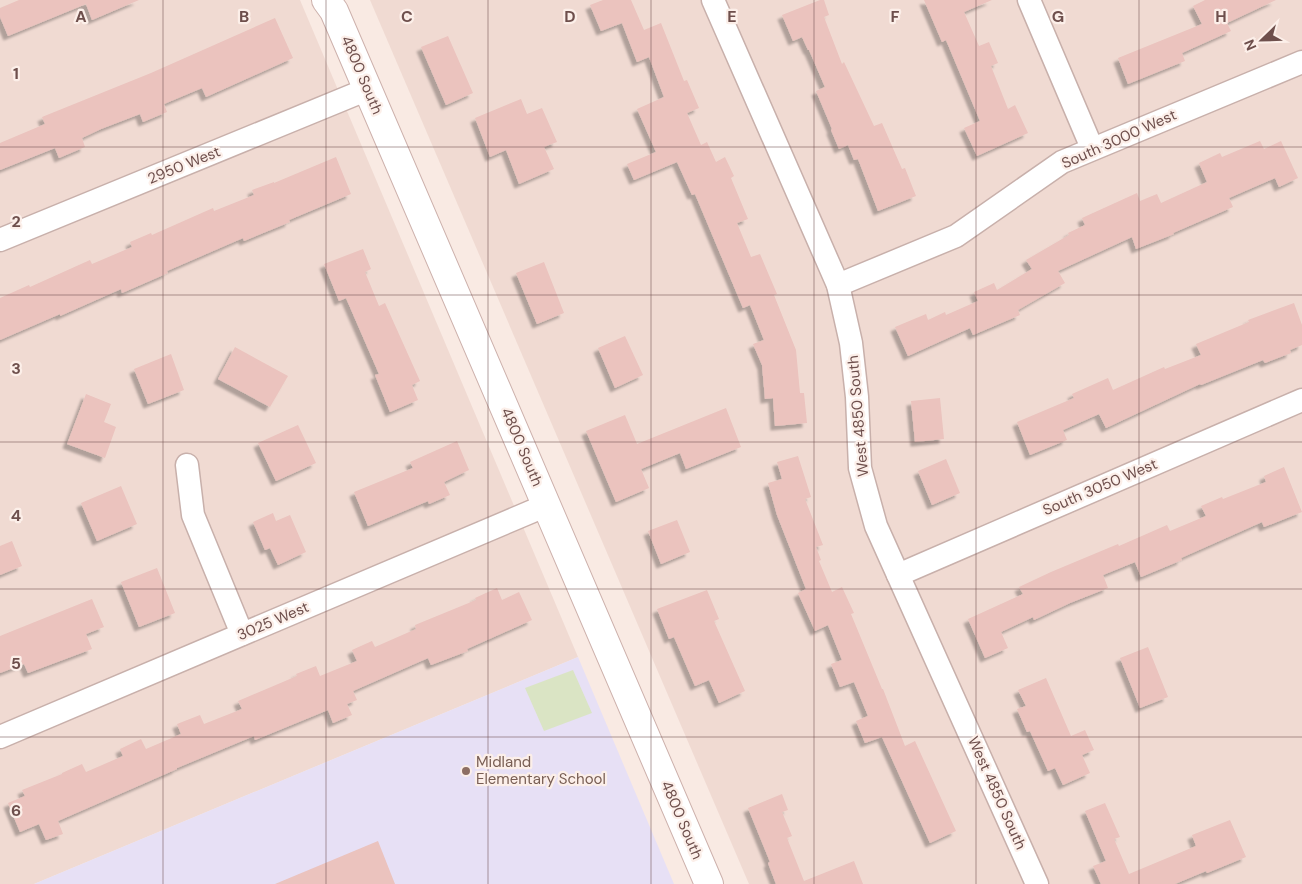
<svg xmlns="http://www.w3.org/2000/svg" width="1302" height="884" font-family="'DM Sans',sans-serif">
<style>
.residential{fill:#f0dad2}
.education{fill:#e7e0f5}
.green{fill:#dae4c4}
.building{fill:#ebc3be;filter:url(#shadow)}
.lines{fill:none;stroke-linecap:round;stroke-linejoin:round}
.minor-casing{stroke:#c8b0ab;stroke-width:25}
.secondary-casing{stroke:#cdb1ac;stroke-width:30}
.minor{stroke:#fff;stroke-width:22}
.secondary{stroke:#fff;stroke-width:28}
.grid{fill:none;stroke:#6e4f4c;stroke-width:1;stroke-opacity:0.55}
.education-dot{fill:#8d6e63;stroke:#fcefe9;stroke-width:2}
.labels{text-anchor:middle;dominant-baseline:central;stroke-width:4.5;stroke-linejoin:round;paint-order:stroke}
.street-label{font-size:15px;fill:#6e4f4c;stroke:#fcefe9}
.education-label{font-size:15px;fill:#785e54;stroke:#fcefe9;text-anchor:start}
.grid-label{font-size:16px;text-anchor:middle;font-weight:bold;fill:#6e4f4c;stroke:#fcefe9;stroke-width:4.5;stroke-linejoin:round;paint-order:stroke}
</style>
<defs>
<filter id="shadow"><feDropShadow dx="-4.5" dy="4.5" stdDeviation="1" flood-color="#0004"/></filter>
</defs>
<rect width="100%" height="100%" fill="#f9eae3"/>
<g class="residential">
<path d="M0 0H300L578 657 34 884H0Z"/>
<path d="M370 0H1302V884H749Z"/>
</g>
<path class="education" d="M578 657 674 884H34Z"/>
<path class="green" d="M573 670 592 713 544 731 525 688Z"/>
<g class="building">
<path d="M19 0H139L92 20 86 4 8 36 0 17V8Z"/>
<path d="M603 0H631L644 30 661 23 684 81 687 80 699 108 687 113 701 145 707 142 716 162 725 157 734 176 731 178 748 219 737 223 751 257 760 254 777 294 774 295 796 350 800 393H804L807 423 775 426 773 398 765 399 762 365 753 344 764 340 750 305 743 308 695 194 692 195 677 162 634 180 627 164 656 152 637 109 664 97 649 57 637 62 622 23 601 31 590 5Z"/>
<path d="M820 0H824L829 15 824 17 842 64 844 62 874 126 882 123 902 169 905 168 916 196 878 211 858 159 854 160 848 145 839 149 831 130 832 129 816 91 825 87 809 50H808L802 37 793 41 782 15Z"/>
<path d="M924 0H992L964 12 979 46 989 42 998 63 991 66 1008 109 1015 105 1028 133 977 156 964 128 980 121 946 40 942 42Z"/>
<path d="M1205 0H1276L1227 23 1231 31 1182 53 1185 61 1128 84 1118 58 1202 24 1193 6Z"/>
<path d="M275 18 293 58 206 97 202 88 164 104 167 112 143 122 140 114 101 129 82 138 85 147 59 158 55 148 0 170V143L45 124 42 117 151 73Z"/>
<path d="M448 36 473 93 446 105 421 47Z"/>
<path d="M521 99 527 114 542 108 557 142 544 147 554 169 519 184 506 150 490 157 475 118Z"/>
<path d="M1260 141 1264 149 1281 141 1298 178 1279 187 1275 178 1229 198 1233 207 1173 233 1174 234 1136 249 1132 237 1058 271 1065 283 1018 310 1020 315 973 335 970 328 908 356 895 327 926 314 928 320 945 312 946 315 978 301 974 292 994 283 997 290 1032 269 1026 260 1069 235 1068 233 1085 225 1082 218 1137 193 1140 201 1157 194 1161 203 1207 182 1199 163 1220 153 1222 157Z"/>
<path d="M336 157 351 194 289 220 290 222 244 241 243 238 167 271 168 273 122 293 121 289 60 316V314L0 340V298L29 285 30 287 90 260 92 264 132 247 130 242 151 233 152 235 213 208 214 211 254 195 252 190 274 182V183Z"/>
<path d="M363 249 371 269 365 272 379 306 385 303 420 381 412 385 418 400 390 412 375 375 379 374 346 298 339 301 324 264Z"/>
<path d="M544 262 564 313 537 324 516 273Z"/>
<path d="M1294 303 1302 325V345L1290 350 1291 353 1265 363 1263 360 1201 385 1200 384 1106 428 1099 414 1063 430 1067 440 1030 455 1017 422 1074 398 1072 394 1108 378 1113 390 1164 367 1165 369 1201 355 1196 344 1249 322 1248 320Z"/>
<path d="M625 336 643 375 615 388 598 348Z"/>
<path d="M235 347 288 376 270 407 218 379Z"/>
<path d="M171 354 184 390 148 404 134 369Z"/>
<path d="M86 394 111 404 104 422 116 427 105 458 67 444Z"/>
<path d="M940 398 944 439 915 442 911 401Z"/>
<path d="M726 408 741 447 686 469 680 453 641 469 649 488 616 502 586 431 625 415 637 444Z"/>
<path d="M298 425 316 463 276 481 258 443Z"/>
<path d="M457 441 469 470 444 482 450 495 429 504 428 501 368 526 354 492 413 468 410 462Z"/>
<path d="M798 456 811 497 805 499 823 545 816 547 821 560 819 561 832 592 842 587 854 613 851 614 882 689H883L905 746 915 741 956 831 930 843 882 737 865 743 856 721 868 716 854 682 840 687 831 664 842 660 828 625 815 631 798 593 806 589 777 515 768 483 782 479 777 462Z"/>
<path d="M946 459 960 493 932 505 918 471Z"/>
<path d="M1284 467 1302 512 1264 527 1262 522 1181 558 1182 560 1141 577 1135 562 1103 575 1108 588 1070 603 1034 620 1033 617 1001 632 1008 648 985 658 968 619 1023 594 1019 587 1051 572 1118 544 1119 546 1167 525 1170 531 1206 516 1201 506 1222 497 1223 499 1266 482 1264 476Z"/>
<path d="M121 486 137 524 97 541 81 503Z"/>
<path d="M273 513 276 521 290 515 306 552 278 565 270 548 265 550 253 522Z"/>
<path d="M677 520 690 552 661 564 648 531Z"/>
<path d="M12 541 22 566 0 575V546Z"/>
<path d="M157 568 175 613 139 627 121 582Z"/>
<path d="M497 588 502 600 519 592 532 620 467 649 468 651 431 665 428 658 353 691 357 700 347 704 352 715 333 723 328 710 255 740 254 736 177 768V769L58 821 63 834 46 840 39 824 20 832 8 803 25 796 22 790 62 774V773L82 764 86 772 123 756 120 749 141 739 146 749 181 734 177 724 200 715 204 724 242 709 238 701 297 676 296 674 316 666 320 676 357 661 352 650 372 641 375 647 416 629 415 625 476 600 475 598Z"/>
<path d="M707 590 719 619 714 621 745 691 719 703 709 680 695 686 674 637 669 639 657 609Z"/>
<path d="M92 599 104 627 86 634 92 649 28 673 24 664 0 673V636Z"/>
<path d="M1148 647 1168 697 1140 708 1120 658Z"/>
<path d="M1046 678 1071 736 1085 730 1094 750 1082 755 1090 773 1063 785 1055 768 1048 771 1030 731 1027 732 1017 709 1026 706 1018 690Z"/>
<path d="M782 794 788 810 782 812 792 836 787 838 804 881 854 861 863 884H776L768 863 770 862 748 808Z"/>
<path d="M1105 803 1120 837 1114 839 1129 874 1196 846 1192 835 1230 820 1246 857 1207 873 1206 871 1175 884H1101L1093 866 1106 861 1085 811Z"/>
<path d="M378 841 395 884H275Z"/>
</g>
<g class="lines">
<defs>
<g id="minor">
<path d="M713 0 838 285 851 343 857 397 860 468 876 526 1037 884"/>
<path d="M1029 0 1092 148"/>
<path d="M0 240 368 89"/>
<path d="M838 285 956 236 1062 162 1302 62"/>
<path d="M187 465 193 515 242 634"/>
<path d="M898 575 1302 400"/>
<path d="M0 737 547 505"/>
</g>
<path id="secondary" d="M326 0 334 11 709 884"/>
</defs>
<use href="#minor" class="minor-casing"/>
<use href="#secondary" class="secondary-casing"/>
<use href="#minor" class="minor"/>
<use href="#secondary" class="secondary"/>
</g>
<path class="grid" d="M163 0V884M326 0V884M488 0V884M651 0V884M814 0V884M976 0V884M1139 0V884M0 147H1302M0 295H1302M0 442H1302M0 589H1302M0 737H1302"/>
<circle class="education-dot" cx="466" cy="771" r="5"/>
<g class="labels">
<g class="street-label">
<text transform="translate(362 75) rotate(67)">4800 South</text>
<text transform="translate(1119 139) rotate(-24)">South 3000 West</text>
<text transform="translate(184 165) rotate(-22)">2950 West</text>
<text transform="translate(858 416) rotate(-95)">West 4850 South</text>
<text transform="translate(522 447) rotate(67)">4800 South</text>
<text transform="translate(1100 487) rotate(-23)">South 3050 West</text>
<text transform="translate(273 621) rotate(-23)">3025 West</text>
<text transform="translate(997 793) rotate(66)">West 4850 South</text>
<text transform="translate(682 820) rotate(67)">4800 South</text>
</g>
<g class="education-label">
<text x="476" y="762">Midland<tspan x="476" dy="17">Elementary School</tspan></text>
</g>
</g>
<g class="grid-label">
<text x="81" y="22">A</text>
<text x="244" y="22">B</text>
<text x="407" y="22">C</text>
<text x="570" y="22">D</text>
<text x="732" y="22">E</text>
<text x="895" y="22">F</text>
<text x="1058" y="22">G</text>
<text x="1221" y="22">H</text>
<text x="16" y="79">1</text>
<text x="16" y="227">2</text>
<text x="16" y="374">3</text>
<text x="16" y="521">4</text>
<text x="16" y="669">5</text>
<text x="16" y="816">6</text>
</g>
<g transform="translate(1262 40) rotate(247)" stroke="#fcefe9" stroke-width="4" paint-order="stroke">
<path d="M0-4L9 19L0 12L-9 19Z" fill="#6e4f4c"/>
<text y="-8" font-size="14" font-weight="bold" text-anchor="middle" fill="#6e4f4c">N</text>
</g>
</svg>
